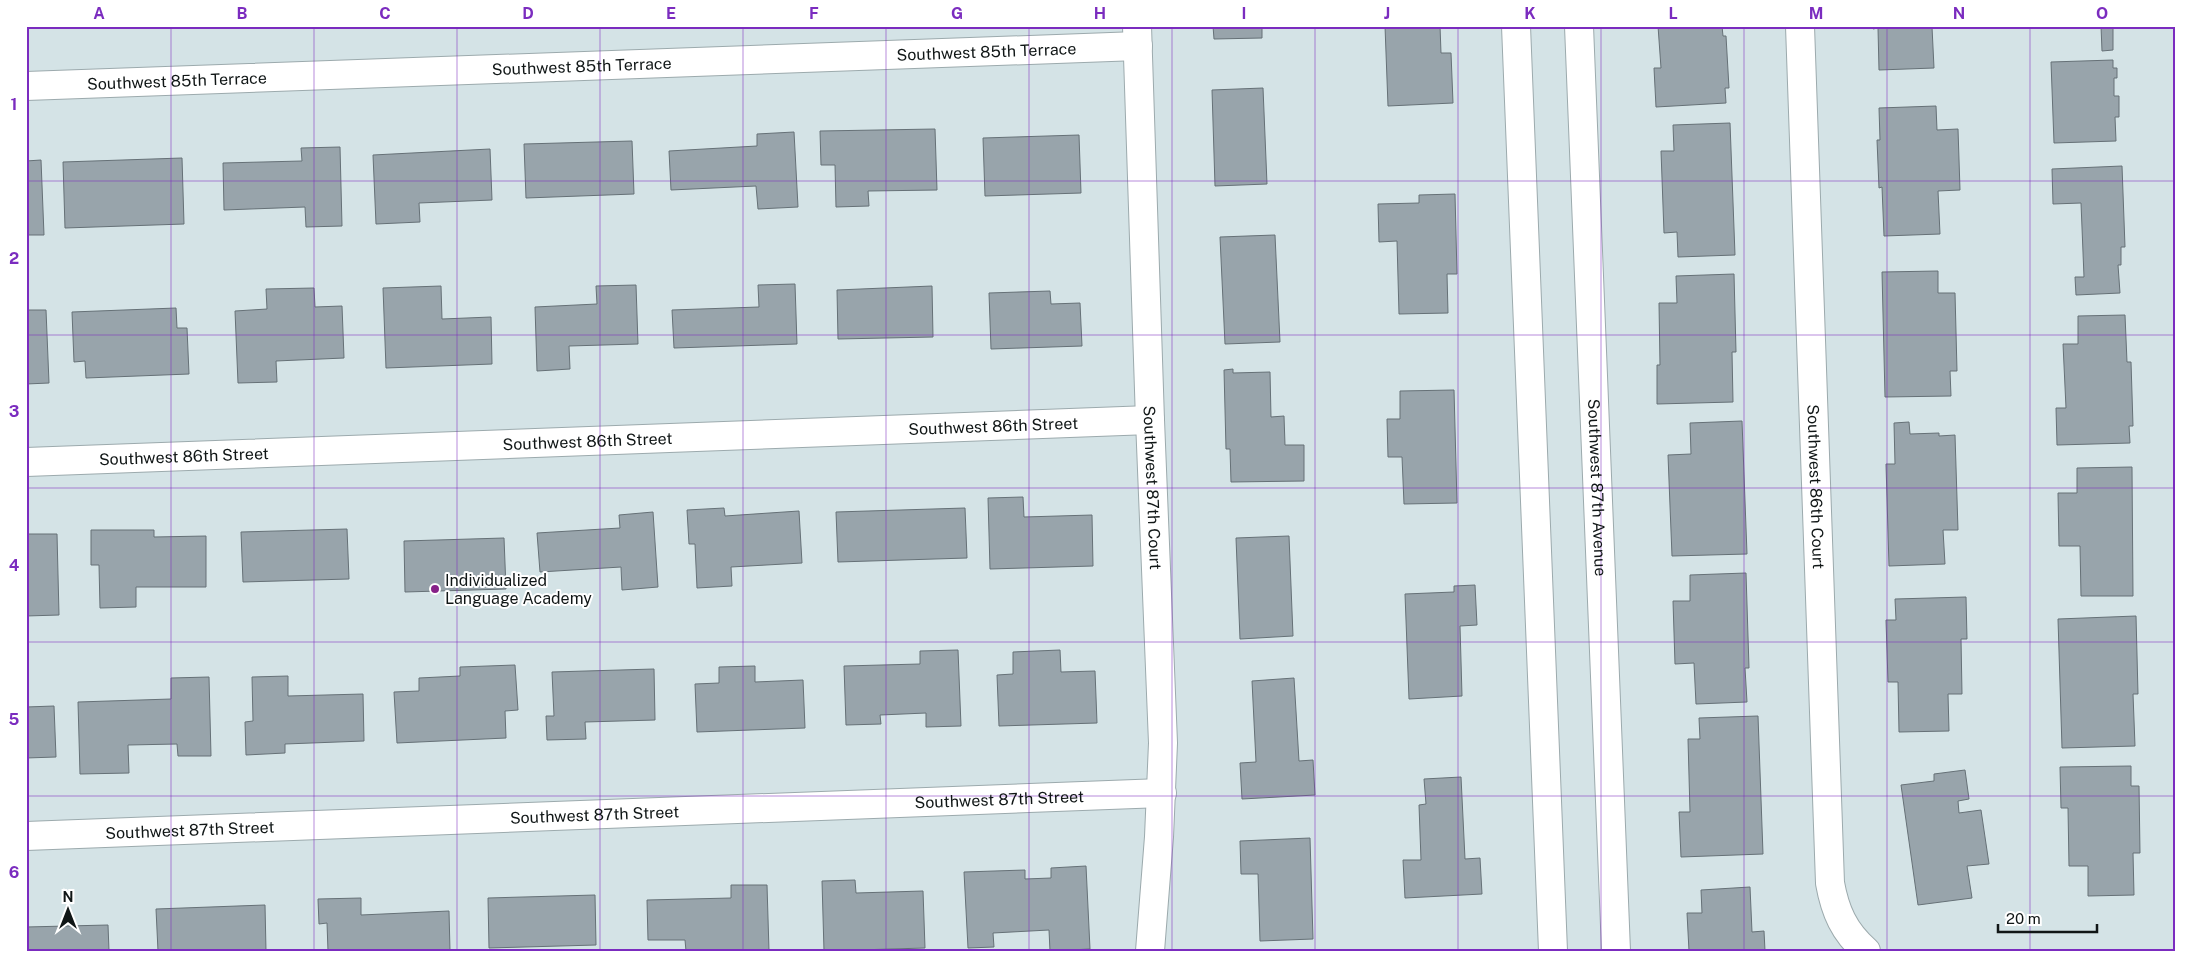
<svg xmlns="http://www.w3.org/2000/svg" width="2201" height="977" font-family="'Public Sans',sans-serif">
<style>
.building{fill:#98a4ab;stroke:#667177}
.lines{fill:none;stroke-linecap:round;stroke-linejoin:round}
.minor-casing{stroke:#9caaad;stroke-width:30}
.secondary-casing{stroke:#9caaad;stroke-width:30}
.minor{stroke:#fff;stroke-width:28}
.secondary{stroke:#fff;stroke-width:28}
.grid{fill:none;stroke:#7b2cbf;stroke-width:1;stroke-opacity:0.55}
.poi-dot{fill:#872188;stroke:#fff;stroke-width:2}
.labels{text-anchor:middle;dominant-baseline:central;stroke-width:4;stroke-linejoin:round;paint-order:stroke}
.street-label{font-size:16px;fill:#101616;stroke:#fff}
.poi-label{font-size:16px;fill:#101616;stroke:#fff;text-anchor:start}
.neatline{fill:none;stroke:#7b2cbf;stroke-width:2}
.grid-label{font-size:16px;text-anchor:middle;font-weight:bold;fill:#7b2cbf}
</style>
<rect width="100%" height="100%" fill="#d4e3e6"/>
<g class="building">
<path d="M1213 26H1262V38L1214 39Z"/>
<path d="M1385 26H1440L1441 53H1451L1453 103 1388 106Z"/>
<path d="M1658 26H1722L1723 36H1726L1729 88H1725L1726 103 1656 107 1654 68H1661Z"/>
<path d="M1873 26H1953L1932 27 1934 68 1879 70 1878 28 1873 29Z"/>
<path d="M2101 26H2113V50L2102 51Z"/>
<path d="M2113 60V68H2117V78H2114V96H2119V117H2115L2116 141 2054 143 2051 62Z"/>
<path d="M1263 88 1267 184 1215 186 1212 90Z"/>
<path d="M1936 106 1937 130 1958 129 1960 190 1938 191 1940 234 1884 236 1882 187 1879 188 1877 140H1880L1879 108Z"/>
<path d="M1730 123 1735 255 1678 257 1677 232 1664 233 1661 151H1674L1673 125Z"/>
<path d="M935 129 937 190 868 191 869 206 836 207 835 165H821L820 131Z"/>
<path d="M794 132 798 207 758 209 756 186 671 190 669 151 757 146V134Z"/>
<path d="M1079 135 1081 193 985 196 983 138Z"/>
<path d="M632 141 634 194 526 198 524 144Z"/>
<path d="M340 147 342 226 306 227 305 207 224 210 223 163 302 161 301 148Z"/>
<path d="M490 149 492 200 419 203 420 222 376 224 373 155Z"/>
<path d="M182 158 184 224 65 228 63 162Z"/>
<path d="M41 160 44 235H26V161Z"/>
<path d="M2122 166 2125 247H2121V265H2118L2120 293 2076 295 2075 277H2084L2081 203 2053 204 2052 169Z"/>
<path d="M1455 194 1457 274H1447L1448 313 1399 314 1397 241 1379 242 1378 204 1419 203V195Z"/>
<path d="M1275 235 1280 342 1225 344 1220 237Z"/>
<path d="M1938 271V293H1955L1957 371H1950L1951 396 1885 397 1882 272Z"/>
<path d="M1734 274 1736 352H1732L1733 402 1657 404V365H1660L1659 303H1677L1676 276Z"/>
<path d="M795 284 797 344 674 348 672 310 759 307 758 285Z"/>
<path d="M636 285 638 344 569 346 570 369 537 371 535 307 597 304 596 286Z"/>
<path d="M441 286 442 319 491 317 492 364 386 368 383 288Z"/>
<path d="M932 286 933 337 838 339 837 290Z"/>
<path d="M314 288 315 307 342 306 344 358 276 361 277 382 238 383 235 311 267 309 266 289Z"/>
<path d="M1050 291 1051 304 1080 303 1082 346 991 349 989 293Z"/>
<path d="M176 308 177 328H187L189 374 86 378 85 361 74 362 72 312Z"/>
<path d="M26 310H46L49 383 26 384Z"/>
<path d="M2125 315 2127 362H2131L2133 426H2129L2130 443 2057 445 2056 408H2066L2063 344H2078V316Z"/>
<path d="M1233 369V373L1270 372 1271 417 1284 416 1285 445H1304V481L1231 482 1230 449H1226L1224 370Z"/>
<path d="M1454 390 1457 503 1404 504 1402 457H1388L1387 419H1400V391Z"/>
<path d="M1742 421 1747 554 1672 556 1668 455 1691 454 1690 423Z"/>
<path d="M1909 422 1910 434 1939 433V436L1955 435 1958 530H1943L1945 564 1889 566 1886 464H1895L1894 423Z"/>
<path d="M2132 467 2133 596H2081L2080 546H2059L2058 493H2077V468Z"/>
<path d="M1023 497 1024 517 1092 515 1093 566 990 569 988 498Z"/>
<path d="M724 508 725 516 799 511 802 563 731 567 732 586 697 588 695 544H689L687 510Z"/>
<path d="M965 508 967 558 838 562 836 512Z"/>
<path d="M653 512 658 587 622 590 621 567 540 572 537 533 620 528 619 515Z"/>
<path d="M347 529 349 579 243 582 241 532Z"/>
<path d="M91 530H154V537L206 536V587H136V607L100 608 99 565H91Z"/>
<path d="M26 534H57L59 615 26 616Z"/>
<path d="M1289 536 1293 636 1240 639 1236 538Z"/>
<path d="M504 538 506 589 405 592 404 541Z"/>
<path d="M1746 573 1749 668H1745L1747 702 1696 704 1694 663 1675 664 1673 601H1690V575Z"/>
<path d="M1475 585 1477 625 1460 626 1462 696 1409 699 1405 594 1454 592V586Z"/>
<path d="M1966 597 1967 639H1961L1962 694H1948L1949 731 1899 732 1898 682H1888L1886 620H1896L1895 599Z"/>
<path d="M2136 616 2138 694H2133L2135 746 2062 748 2058 619Z"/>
<path d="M958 650 961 726 926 727V713L880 715 881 724 846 725 844 666 920 664V651Z"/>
<path d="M1060 650 1061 672 1095 671 1097 723 999 726 997 675 1013 674V652Z"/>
<path d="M515 665 518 710 505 711 506 738 397 743 394 692 419 691V678L460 676V667Z"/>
<path d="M755 666V682L803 680 805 728 697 732 695 684 719 683V667Z"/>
<path d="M654 669 655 720 585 722 586 739 547 740 546 716H554L552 672Z"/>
<path d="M288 676V696L363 694 364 741 285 744V753L246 755 245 722 253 721 252 677Z"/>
<path d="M209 677 211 756H178L177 744 128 745 129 773 80 774 78 702 171 699V678Z"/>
<path d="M1294 678 1299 761 1313 760 1315 795 1242 799 1240 763 1256 762 1252 681Z"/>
<path d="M54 706 56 757 26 758V707Z"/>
<path d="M1758 716 1763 854 1681 857 1679 812H1690L1688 739H1700L1699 718Z"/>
<path d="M2131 766V786H2139L2140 853H2133L2134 895 2088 896V866H2069L2068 808H2061L2060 767Z"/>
<path d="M1965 770 1969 799 1958 801 1959 813 1981 810 1989 864 1967 866 1972 898 1918 905 1901 785 1934 781V774Z"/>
<path d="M1461 777 1465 859 1480 858 1482 894 1405 898 1403 860H1421L1419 805 1426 804 1424 779Z"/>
<path d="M1310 838 1313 939 1260 941 1258 874H1241L1240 841Z"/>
<path d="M1086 866 1090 949 1050 951 1049 930 993 933 994 947 968 948 964 872 1025 870V879L1051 878V868Z"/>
<path d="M855 880 856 893 923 891 925 948 824 951 822 881Z"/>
<path d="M731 885H767L769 951H686L685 940H648L647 900 731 898Z"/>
<path d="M1750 887 1752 932 1764 931 1765 951H1689L1687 913H1702L1701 890Z"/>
<path d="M595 895 596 945 489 948 488 898Z"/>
<path d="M361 898V915L449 911 450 951H328L327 923 319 924 318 899Z"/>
<path d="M265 905 266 951H158L156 909Z"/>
<path d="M108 925 109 951H26V927Z"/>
</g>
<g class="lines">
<defs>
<g id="minor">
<path id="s1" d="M1137 26 1150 420 1163 743 1159 837 1150 951"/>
<path id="s2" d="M1800 26 1830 883C1835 911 1844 932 1866 951"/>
<path id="s3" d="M26 86 1138 46"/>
<path id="s4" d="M26 462 1150 420"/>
<path id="s5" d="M26 836 1162 793"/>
</g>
<g id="secondary">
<path d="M1516 26 1553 951"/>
<path id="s6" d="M1579 26 1616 951"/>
</g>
</defs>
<use href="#minor" class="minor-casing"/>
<use href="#secondary" class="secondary-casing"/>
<use href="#minor" class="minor"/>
<use href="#secondary" class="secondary"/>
</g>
<path class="grid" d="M171 26V951M314 26V951M457 26V951M600 26V951M743 26V951M886 26V951M1029 26V951M1172 26V951M1315 26V951M1458 26V951M1601 26V951M1744 26V951M1887 26V951M2030 26V951M26 181H2175M26 335H2175M26 488H2175M26 642H2175M26 796H2175"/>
<circle class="poi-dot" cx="435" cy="589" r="5"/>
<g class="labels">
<g class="street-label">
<text stroke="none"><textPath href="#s3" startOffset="961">Southwest 85th Terrace</textPath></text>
<text stroke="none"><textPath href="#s3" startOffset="556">Southwest 85th Terrace</textPath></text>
<text stroke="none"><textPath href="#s3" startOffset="151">Southwest 85th Terrace</textPath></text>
<text stroke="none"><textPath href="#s4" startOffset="968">Southwest 86th Street</textPath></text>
<text stroke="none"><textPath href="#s4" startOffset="562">Southwest 86th Street</textPath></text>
<text stroke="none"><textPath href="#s4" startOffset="158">Southwest 86th Street</textPath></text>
<text stroke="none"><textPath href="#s2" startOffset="461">Southwest 86th Court</textPath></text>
<text stroke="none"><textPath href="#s6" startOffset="462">Southwest 87th Avenue</textPath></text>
<text stroke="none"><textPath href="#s1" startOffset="462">Southwest 87th Court</textPath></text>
<text stroke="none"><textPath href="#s5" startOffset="974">Southwest 87th Street</textPath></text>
<text stroke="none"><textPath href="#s5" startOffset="569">Southwest 87th Street</textPath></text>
<text stroke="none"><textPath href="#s5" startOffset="164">Southwest 87th Street</textPath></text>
</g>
<g class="poi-label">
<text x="445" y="580">Individualized<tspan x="445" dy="18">Language Academy</tspan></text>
</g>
</g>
<rect width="2201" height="977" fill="none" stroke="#ffffff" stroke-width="55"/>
<g transform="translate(68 910)" stroke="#ffffff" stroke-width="4" paint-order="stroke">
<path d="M0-4L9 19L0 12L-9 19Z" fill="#101616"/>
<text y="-8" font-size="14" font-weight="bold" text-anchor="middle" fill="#101616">N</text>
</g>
<path d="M1998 924v8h99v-8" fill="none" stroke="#101616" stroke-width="2.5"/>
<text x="2006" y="924" font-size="15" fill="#101616" stroke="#ffffff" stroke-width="4" paint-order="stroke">20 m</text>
<rect x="28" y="28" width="2146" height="922" class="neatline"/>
<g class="grid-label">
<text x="99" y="19">A</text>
<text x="242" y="19">B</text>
<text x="385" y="19">C</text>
<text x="528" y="19">D</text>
<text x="671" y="19">E</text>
<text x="814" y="19">F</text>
<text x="957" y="19">G</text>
<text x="1100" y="19">H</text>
<text x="1244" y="19">I</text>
<text x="1387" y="19">J</text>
<text x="1530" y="19">K</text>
<text x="1673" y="19">L</text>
<text x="1816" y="19">M</text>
<text x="1959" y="19">N</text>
<text x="2102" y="19">O</text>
<text x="14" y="110">1</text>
<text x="14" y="264">2</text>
<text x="14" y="417">3</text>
<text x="14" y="571">4</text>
<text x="14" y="725">5</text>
<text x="14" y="878">6</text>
</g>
</svg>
